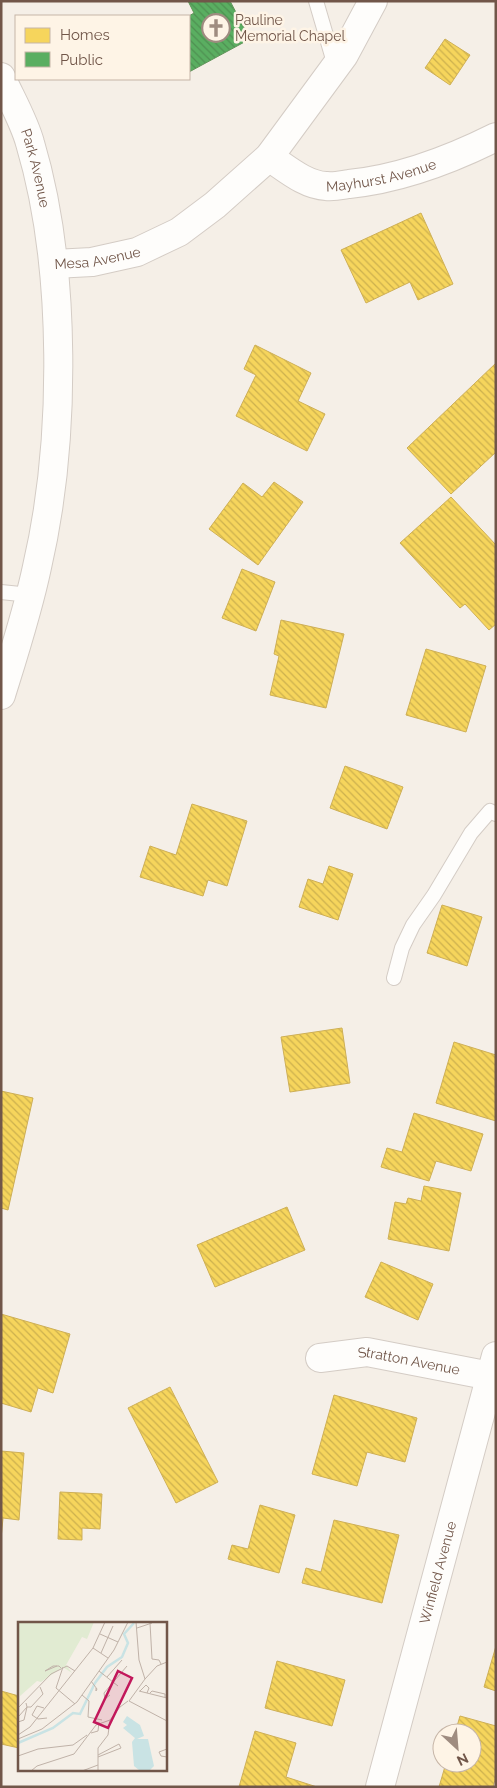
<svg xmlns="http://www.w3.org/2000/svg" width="497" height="1788" font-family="Raleway,sans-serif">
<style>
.homes{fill:url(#homes-back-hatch);stroke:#ceaf56}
.public{fill:url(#public-back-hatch);stroke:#61945a}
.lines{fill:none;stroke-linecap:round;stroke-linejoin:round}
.service-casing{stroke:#d4ccc5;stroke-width:16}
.minor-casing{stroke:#d4ccc5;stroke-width:30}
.tertiary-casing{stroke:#d4ccc5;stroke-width:30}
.service{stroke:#fefdfb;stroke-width:14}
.minor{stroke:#fefdfb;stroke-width:28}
.tertiary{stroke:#fefdfb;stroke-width:28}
.labels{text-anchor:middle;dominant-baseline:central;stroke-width:5;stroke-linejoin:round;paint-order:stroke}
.poi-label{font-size:14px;fill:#715649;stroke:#fef4e6;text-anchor:start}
.street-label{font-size:14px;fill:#715649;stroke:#fef4e6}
.inset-river{fill:none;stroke:#c9e3e4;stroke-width:2.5}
.inset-road{fill:none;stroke:#c0b2a8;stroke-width:1}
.view{fill:#c2185b;fill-opacity:0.15;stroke:#c2185b;stroke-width:2.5}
.inset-edge{fill:none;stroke:#715649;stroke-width:2.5}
</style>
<defs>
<pattern id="homes-back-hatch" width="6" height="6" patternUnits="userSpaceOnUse" patternTransform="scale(1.25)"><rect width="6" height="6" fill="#f6d55c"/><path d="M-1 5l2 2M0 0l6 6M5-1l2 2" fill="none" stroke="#ccb04e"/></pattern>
<pattern id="public-back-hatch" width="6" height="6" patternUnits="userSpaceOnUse" patternTransform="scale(1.25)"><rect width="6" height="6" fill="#5aae61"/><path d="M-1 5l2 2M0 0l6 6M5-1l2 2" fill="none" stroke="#4f9052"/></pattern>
</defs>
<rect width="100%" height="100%" fill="#f5efe7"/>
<g class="homes">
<path d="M445 39 470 55 450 85 425 68Z"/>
<path d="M421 213 453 284 418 300 410 282 366 303 341 250Z"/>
<path d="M255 345 311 373 298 401 325 414 307 451 236 416 256 375 244 369Z"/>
<path d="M496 363V452L451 494 407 448Z"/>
<path d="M274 482 303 502 258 565 209 529 243 483 262 497Z"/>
<path d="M451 497 496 545V624L489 630 465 604 460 608 400 543Z"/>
<path d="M242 569 275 582 256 631 222 618Z"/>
<path d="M281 620 344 634 326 708 270 695 279 656 274 654Z"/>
<path d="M426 649 486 666 466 732 406 715Z"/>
<path d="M345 766 403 787 387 829 330 808Z"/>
<path d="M192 804 247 821 227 886 208 880 203 896 140 877 150 846 176 855Z"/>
<path d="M329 866 353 874 338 920 299 907 308 879 323 884Z"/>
<path d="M442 905 482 917 467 966 427 953Z"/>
<path d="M342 1028 350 1083 290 1092 281 1037Z"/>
<path d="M454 1042 496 1055V1121L436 1103Z"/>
<path d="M1 1091 33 1098 8 1210 1 1208Z"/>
<path d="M414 1113 483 1134 471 1171 436 1161 429 1181 381 1167 387 1148 402 1152Z"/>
<path d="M424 1186 461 1193 449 1251 388 1239 395 1202 406 1204 408 1198 421 1201Z"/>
<path d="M287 1207 305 1250 215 1287 197 1245Z"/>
<path d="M381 1262 433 1284 418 1320 365 1297Z"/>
<path d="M1 1314 70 1334 53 1393 38 1388 31 1412 1 1403Z"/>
<path d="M170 1387 218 1482 176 1503 128 1408Z"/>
<path d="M334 1395 417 1418 405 1462 367 1452 357 1486 312 1474Z"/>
<path d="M1 1451 24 1453 19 1520 3 1518 1 1539Z"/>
<path d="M60 1492 102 1494 100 1529 82 1528V1540L58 1539Z"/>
<path d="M260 1505 295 1515 279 1573 228 1559 232 1545 248 1549Z"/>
<path d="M334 1520 399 1535 382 1603 302 1583 306 1568 321 1572Z"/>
<path d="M496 1646V1691L484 1687Z"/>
<path d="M277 1661 345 1680 332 1726 265 1708Z"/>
<path d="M1 1691 19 1696V1748L1 1744Z"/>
<path d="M460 1716 496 1726V1776L493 1787H439L446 1763H472V1733H455Z"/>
<path d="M255 1731 296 1743 286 1777 317 1787H239Z"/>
</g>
<path class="public" d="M188 1H230L250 39 189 72V16L194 13Z"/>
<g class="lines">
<defs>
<g id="service">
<path d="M316 1 335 66"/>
<path d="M1 592 30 595"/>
<path d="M394 978 402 948 413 925 434 895 471 833 490 811 496 814"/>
</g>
<g id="minor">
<path id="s1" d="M269 157C286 168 305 185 326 186 334 187 342 185 349 184 400 179 450 160 496 137"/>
<path id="s2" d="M54 264 92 262 137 252 179 232 215 205 269 157 344 55 373 1"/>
<path id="s3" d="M320 1358 367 1352 496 1377"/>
<path id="s4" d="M380 1787 496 1356"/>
</g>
<g id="tertiary">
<path id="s5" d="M1 77C11 99 24 121 30 143 67 267 66 442 37 567 28 610 14 653 1 695"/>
</g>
</defs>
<use href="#service" class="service-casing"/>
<use href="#minor" class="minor-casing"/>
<use href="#tertiary" class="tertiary-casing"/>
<use href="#service" class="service"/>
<use href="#minor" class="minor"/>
<use href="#tertiary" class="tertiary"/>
</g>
<defs>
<symbol id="church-ring" viewBox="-11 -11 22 22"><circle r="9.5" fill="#fef4e6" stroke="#9f8c80" stroke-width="1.5"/><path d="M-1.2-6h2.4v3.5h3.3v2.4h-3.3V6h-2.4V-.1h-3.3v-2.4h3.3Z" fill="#9f8c80"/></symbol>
</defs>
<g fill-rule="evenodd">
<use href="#church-ring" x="200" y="12" width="32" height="32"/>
</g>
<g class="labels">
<g class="poi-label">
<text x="235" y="20">Pauline<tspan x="235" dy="16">Memorial Chapel</tspan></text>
</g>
<g class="street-label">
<text stroke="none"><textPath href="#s5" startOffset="98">Park Avenue</textPath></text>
<text stroke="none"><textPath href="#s1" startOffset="121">Mayhurst Avenue</textPath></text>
<text stroke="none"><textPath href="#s2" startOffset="44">Mesa Avenue</textPath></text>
<text stroke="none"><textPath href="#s3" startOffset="90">Stratton Avenue</textPath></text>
<text stroke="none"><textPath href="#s4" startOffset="222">Winfield Avenue</textPath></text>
</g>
</g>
<g transform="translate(18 1622)">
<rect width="149" height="149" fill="#f5efe7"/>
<path d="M0 0H76L69 17 64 15 48 43 54 51 45 45 23 60 19 59 2 74Z" fill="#e1ebd2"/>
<path d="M109 94 122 103 126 114 119 117H130L136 144 132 148H121L116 144 114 120 117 116 105 106 109 103 105 100Z" fill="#c9e3e4"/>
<path class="inset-river" d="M0 121 35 106 55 91 62 92 77 61 89 45 104 35 110 21 106 12 116 1"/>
<path class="inset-road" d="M118 0 121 38 127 57 111 79 149 99M132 1 134 37 141 38 143 42M119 6 134 1M82 12 100 20M75 26 87 0M75 26 90 36M83 31 95 4M39 44 27 49 35 44H41L43 46M45 45 38 66 57 82M81 49 100 64M89 55 104 38M127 57 139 44 149 40M73 59 79 67 78 69V66M121 69 149 76M122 69 128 63 131 66 129 71M132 71 134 69 147 72V75M64 73 71 79 70 95 84 98M92 73 87 77 86 71 109 44M13 85 25 72 22 65M0 86 33 52 49 44 57 49M26 86 19 84 14 93 20 97 29 96M1 94 9 85 8 81M0 100 6 98 9 85H13M73 111 80 109 81 100M0 113 12 105 75 26M0 117 24 107 59 80 96 28 110 0M149 127 141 130 143 134 149 135M0 134 20 127 55 123 69 113M80 135 103 126 101 122 80 133M13 149 19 144 56 132 78 103 92 98M64 149 80 143M80 149V126L90 113 92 98 102 85 110 79"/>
<path class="view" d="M100 49 114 56 90 106 76 100Z"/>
<rect width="149" height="149" class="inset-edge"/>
</g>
<rect width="497" height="1788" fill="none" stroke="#715649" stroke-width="5"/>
<rect x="15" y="15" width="175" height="65" fill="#fef4e6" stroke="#c6b5a7"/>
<rect x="25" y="28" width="25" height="15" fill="#f6d55c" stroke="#c6b5a7"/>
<text x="60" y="40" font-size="15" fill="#715649">Homes</text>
<rect x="25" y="52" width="25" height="15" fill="#5aae61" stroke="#c6b5a7"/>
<text x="60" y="65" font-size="15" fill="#715649">Public</text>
<g transform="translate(457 1748) rotate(154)"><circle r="24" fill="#fef4e6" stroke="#c6b5a7"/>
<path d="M0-4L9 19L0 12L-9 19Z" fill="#9f8c80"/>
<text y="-8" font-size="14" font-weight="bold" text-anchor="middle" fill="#715649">N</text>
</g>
</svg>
